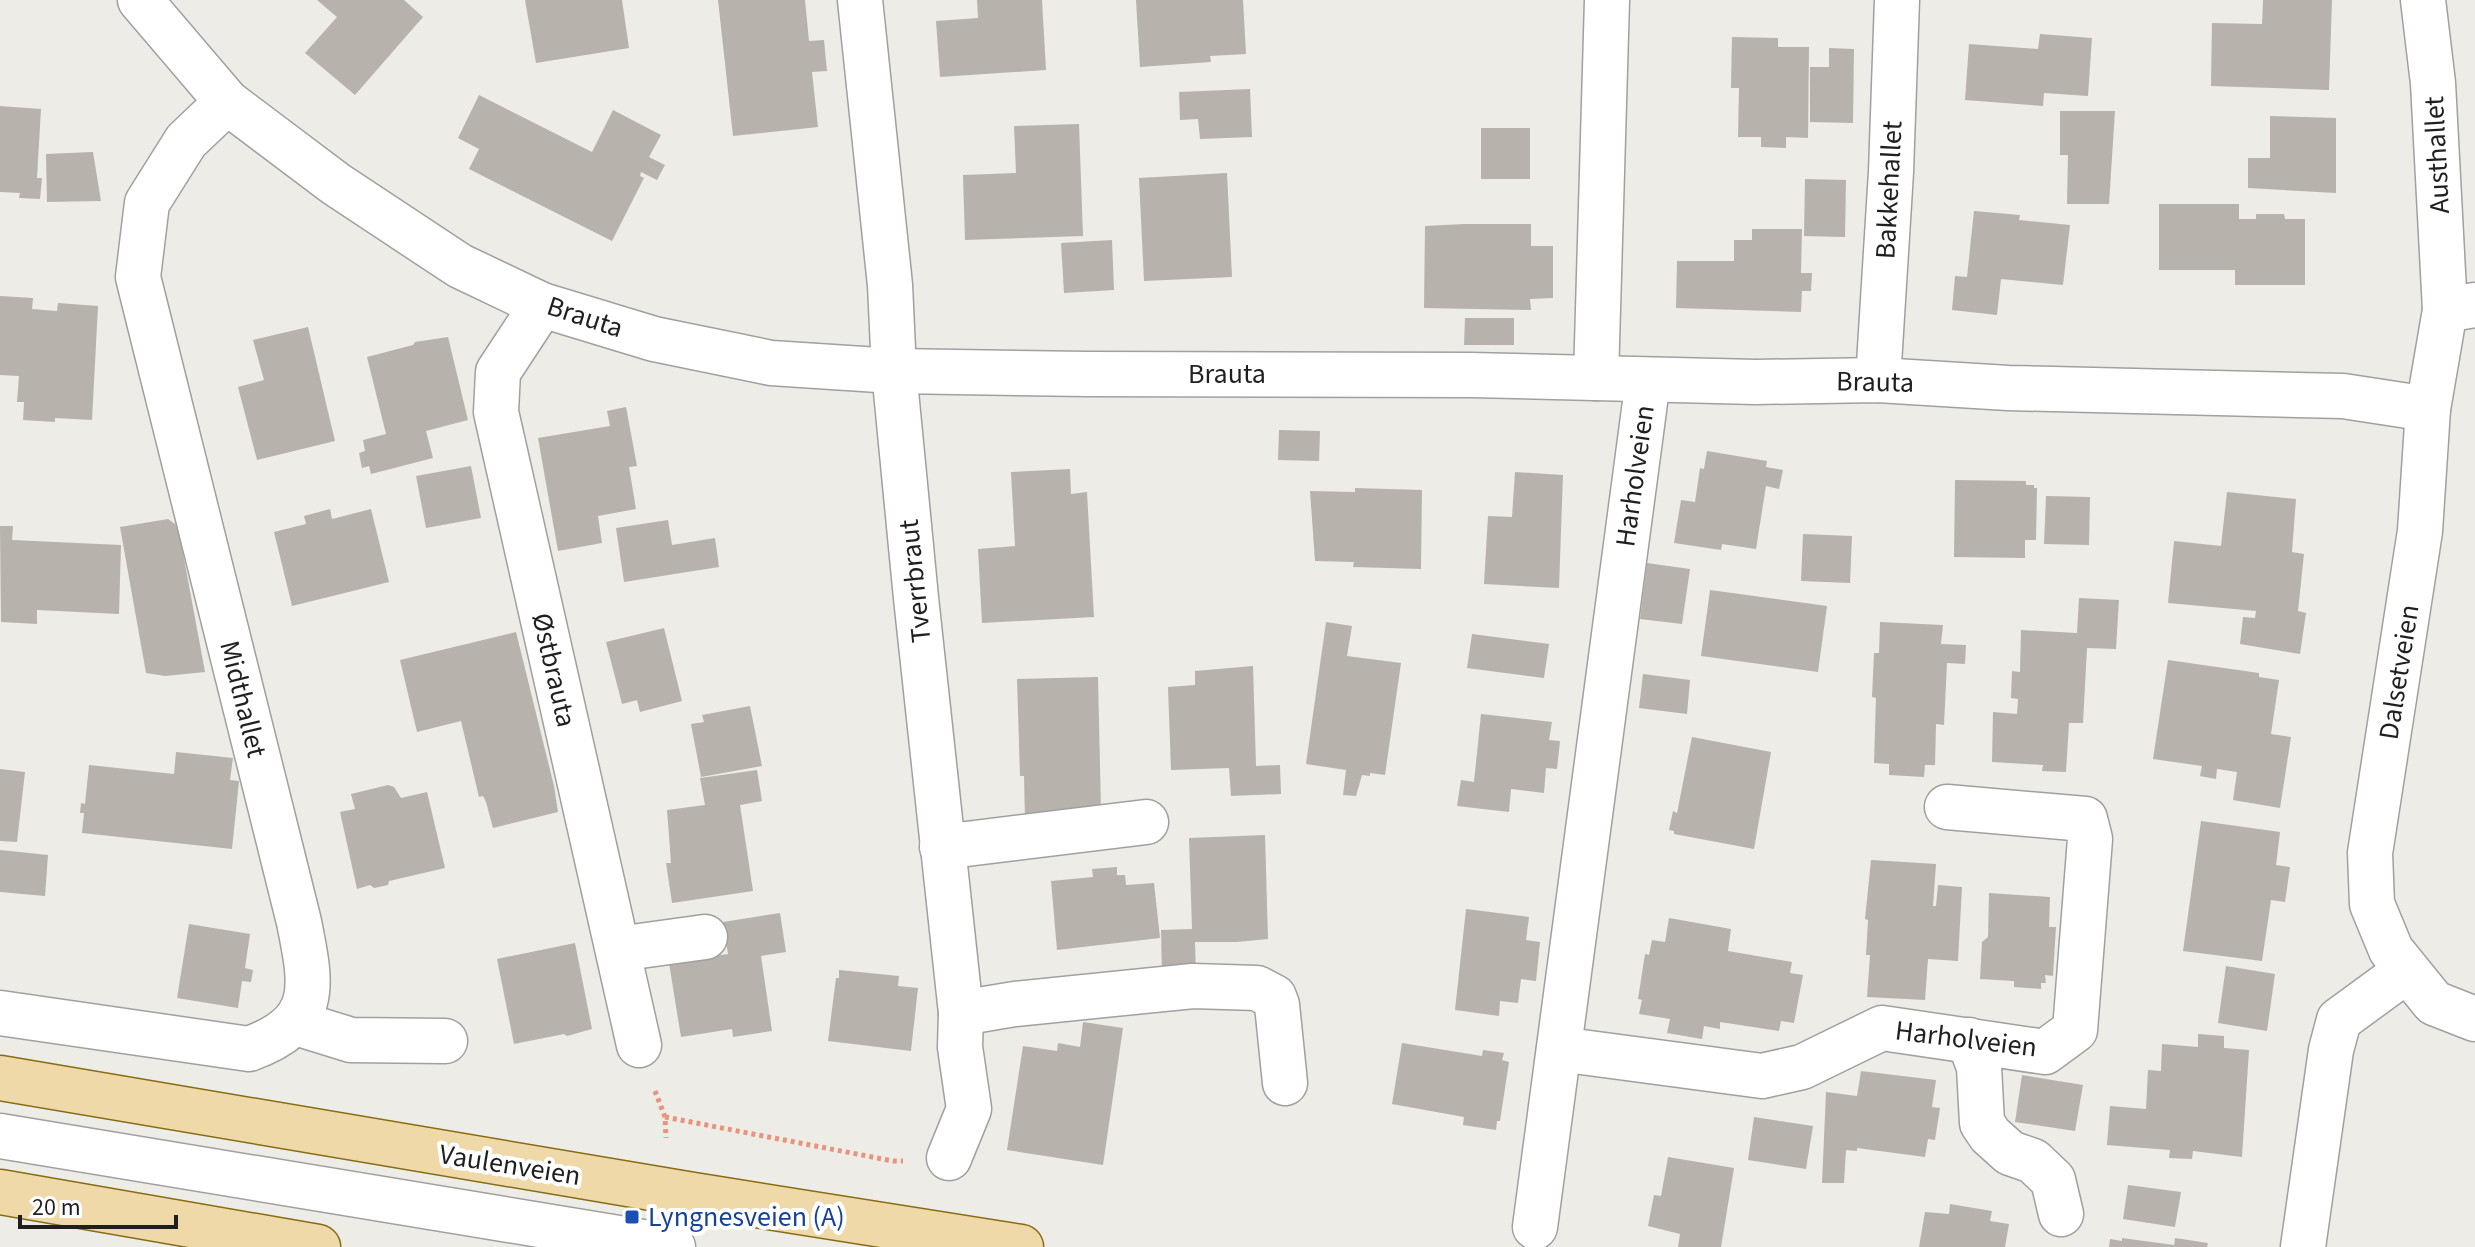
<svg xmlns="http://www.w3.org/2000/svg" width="2475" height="1247" font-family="'Source Sans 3',sans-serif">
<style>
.building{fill:#b7b2ac}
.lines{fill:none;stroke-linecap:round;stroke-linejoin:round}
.minor-casing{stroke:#a0a0a0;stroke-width:47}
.major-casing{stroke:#866c13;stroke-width:47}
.path{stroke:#e8937d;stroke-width:5;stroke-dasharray:4 4;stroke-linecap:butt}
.minor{stroke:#fff;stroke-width:44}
.major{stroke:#f0d9a9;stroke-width:44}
.transit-dot{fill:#1a4fb4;stroke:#fff;stroke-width:3}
.labels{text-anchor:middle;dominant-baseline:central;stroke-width:8;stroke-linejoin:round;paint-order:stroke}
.street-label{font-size:28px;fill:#1f1f1f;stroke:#fff}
.transit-label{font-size:28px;fill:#164399;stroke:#fff;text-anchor:start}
</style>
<rect width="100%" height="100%" fill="#eeece6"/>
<g class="building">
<path d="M317 0H404L423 17 355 95 305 53 337 17Z"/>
<path d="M525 0H622L629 48 536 63Z"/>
<path d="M718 0H805L809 41 824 40 827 71 812 72 818 127 733 136Z"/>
<path d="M977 0H1042L1046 70 940 77 936 21 978 18Z"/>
<path d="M1136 0H1243L1246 54 1210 56 1211 62 1140 67Z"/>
<path d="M2263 0H2332L2329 90 2211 86 2212 23 2262 24Z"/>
<path d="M2040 34 2092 38 2088 96 2044 93 2043 106 1965 100 1969 44 2038 49Z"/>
<path d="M1732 37 1778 38V47H1809L1808 138 1786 137V148L1761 147V137H1738L1739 88H1731Z"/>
<path d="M1829 48 1854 49 1853 123 1810 122V67H1829Z"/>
<path d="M1250 89 1252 137 1200 139 1198 119 1180 120 1179 92Z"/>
<path d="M479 95 592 152 613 110 661 135 649 157 665 165 657 180 641 172 640 176 644 178 612 241 469 169 479 149 458 138Z"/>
<path d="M0 106 41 109 37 178H42L40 199 19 198 20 193 0 192Z"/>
<path d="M2060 111H2115L2109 204H2067L2068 155H2060Z"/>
<path d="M2270 116 2336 118V193L2248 188V158H2270Z"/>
<path d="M1079 124 1083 236 965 240 963 175 1016 173 1014 126Z"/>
<rect x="1481" y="128" width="49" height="51"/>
<path d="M93 152 101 201 47 202 46 154Z"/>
<path d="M1227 173 1232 277 1144 281 1139 178Z"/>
<path d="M1805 179 1846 180 1845 237 1804 236Z"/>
<path d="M2159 204H2239V219H2256V214H2284L2285 219H2305V285H2235V270H2159Z"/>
<path d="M1974 211 2020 215 2019 220 2070 225 2063 285 2001 279 1997 315 1952 310 1955 276 1967 277Z"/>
<path d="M1464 224H1531V246H1553V298L1530 299 1531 310 1424 308 1425 226Z"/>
<path d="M1752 229H1802L1801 273H1812L1811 291H1802L1801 312 1676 308 1677 261H1734V240H1752Z"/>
<path d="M1112 240 1114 290 1064 293 1061 243Z"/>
<path d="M0 296 33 298 32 309 57 311 58 303 98 306 92 420 55 418V422L23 420 24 402H17L19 376 0 375Z"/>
<path d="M1465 318H1514V345H1464Z"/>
<path d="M308 327 335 441 257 460 238 387 264 380 253 340Z"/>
<path d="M448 337 468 420 426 431 433 458 371 474 369 466 362 468 359 453 365 451 363 440 386 434 367 357 413 345 415 342Z"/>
<path d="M626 407 637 466 629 467 636 509 598 516 602 543 558 551 538 438 610 426 607 411Z"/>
<path d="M1279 430 1320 431 1319 461 1278 460Z"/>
<path d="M1707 451 1767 461 1766 467 1783 470 1779 489 1766 486 1756 549 1722 544 1721 550 1674 543 1681 500 1695 502 1700 468 1704 469Z"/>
<path d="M471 466 481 518 426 528 416 476Z"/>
<path d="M1070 469 1071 494 1087 492 1094 617 982 623 978 549 1015 546 1011 472Z"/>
<path d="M1515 472 1563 475 1559 588 1484 584 1488 516 1512 517Z"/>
<path d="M1955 480 2026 481V485H2034V488H2037L2036 540H2025V558L1954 557Z"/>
<path d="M1355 488 1422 490 1421 569 1353 567 1354 562 1315 561 1310 491 1355 492Z"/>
<path d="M2227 492 2296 499 2292 552 2304 554 2298 611 2306 613 2300 654 2240 644 2243 617 2255 618 2256 611 2168 603 2174 541 2221 546Z"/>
<path d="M2046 496 2090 497 2089 545 2044 544Z"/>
<path d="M330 509 332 519 371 509 389 582 292 606 274 532 306 524 304 516Z"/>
<path d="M168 519 178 526 205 672 165 676 146 673 120 527Z"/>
<path d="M668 520 672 545 715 538 719 567 624 582 616 528Z"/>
<path d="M0 526H13L12 540 121 545 119 614 37 610V624L1 622Z"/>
<path d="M1803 534 1852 536 1850 583 1801 581Z"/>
<path d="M1647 563 1690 569 1682 624 1640 619Z"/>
<path d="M1710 590 1827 606 1818 672 1701 656Z"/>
<path d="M2079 598 2119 600 2116 649 2087 648 2083 723H2069L2066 772 2042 771 2043 765 1992 762 1993 712 2017 714 2018 699 2011 698 2012 671 2020 672 2021 630 2077 633Z"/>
<path d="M1326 622 1352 626 1347 656 1401 663 1385 775 1370 773V776L1362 775 1356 796 1343 795 1346 770 1306 764Z"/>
<path d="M1880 622 1943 625 1941 644 1966 645 1965 664 1947 663 1944 725 1936 724 1935 765H1925L1924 777 1889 775V764L1874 763 1876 698 1872 697 1874 653H1879Z"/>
<path d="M664 628 682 701 640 712 637 700 622 704 606 642Z"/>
<path d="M516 632 554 786 558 812 493 828 486 802 483 796 479 797 461 721 417 732 400 660Z"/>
<path d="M1472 634 1549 644 1544 678 1467 668Z"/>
<path d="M2168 660 2259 673V677L2279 680 2271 734 2291 737 2280 808 2233 800 2237 772 2217 769 2216 779 2200 776 2202 766 2153 759Z"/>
<path d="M1253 666 1256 766 1280 765 1281 794 1231 796 1229 768 1171 770 1168 687 1195 685V671Z"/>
<path d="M1643 674 1690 680 1687 714 1639 708Z"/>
<path d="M1098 677 1101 811 1025 820 1024 776H1020L1017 679Z"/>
<path d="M750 706 762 766 701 777 691 724 704 722 702 715Z"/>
<path d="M1481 714 1552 722 1549 740 1560 741 1557 769 1546 768 1544 793 1511 789 1509 812 1457 806 1461 780 1474 782Z"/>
<path d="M1692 737 1771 752 1754 849 1674 834V831L1669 830 1673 811 1677 813Z"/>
<path d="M176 752 233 758 230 780 239 781 232 849 82 833 84 813H80L81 803 85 804 89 765 174 774Z"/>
<path d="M0 769 25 772 17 842 0 841Z"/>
<path d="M757 770 762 801 740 805 753 891 672 903 666 863H671L667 810 705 805 700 778Z"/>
<path d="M388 785 394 787 401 798 427 792 445 868 389 881 388 885 374 888 370 885 357 889 340 812 355 809 351 794Z"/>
<path d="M2201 821 2280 832 2276 865 2290 867 2285 902 2271 900 2262 961 2183 951Z"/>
<path d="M1265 835 1268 939 1237 942H1195L1196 975 1162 976 1161 930 1192 929 1189 838Z"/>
<path d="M0 850 48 855 45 896 0 892Z"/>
<path d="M1871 860 1936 864 1933 906H1936L1938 885 1962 887 1958 961 1928 959 1925 1000 1867 997 1870 955H1866L1868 920 1865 919Z"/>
<path d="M1117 867V875H1125L1126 885 1154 883 1160 938 1057 950 1051 881 1093 877 1092 869Z"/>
<path d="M1989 893 2050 897 2049 927H2056L2053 976 2045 975 2046 983H2041V989L2014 987V981L1980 979 1982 942 1988 937Z"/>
<path d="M1466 909 1529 917 1526 940 1540 942 1536 981 1521 979 1518 1003 1500 1001 1499 1016 1455 1010Z"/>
<path d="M780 913 786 952 761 956 772 1031 733 1037 732 1029 681 1037 669 963 728 954 723 922Z"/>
<path d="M1669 918 1731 929 1728 951 1792 962 1790 973 1803 975 1794 1023 1781 1021 1779 1031 1720 1022V1029L1704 1026 1702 1039 1667 1033 1670 1019 1639 1014 1642 1000 1638 999 1645 954 1649 955 1652 940 1665 942Z"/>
<path d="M189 924 250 934 245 968 253 970 251 982 242 981 238 1008 177 998Z"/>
<path d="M575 943 592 1029 567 1036 564 1034 514 1044 497 959Z"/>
<path d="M2226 966 2275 974 2267 1031 2218 1023Z"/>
<path d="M839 970 899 976 898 986 918 988 911 1051 828 1041 836 978H839Z"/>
<path d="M1083 1022 1123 1028 1103 1165 1007 1150 1023 1046 1057 1051 1058 1043 1080 1047Z"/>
<path d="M2198 1034 2224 1036V1048L2249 1050 2242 1157 2193 1151 2192 1159 2169 1158 2170 1150 2107 1145 2110 1106 2146 1109 2148 1070 2161 1071 2162 1044 2198 1047Z"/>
<path d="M1402 1043 1482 1056 1483 1050 1504 1053 1502 1060 1509 1062 1500 1121H1497L1496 1130 1463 1125 1464 1117 1392 1104Z"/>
<path d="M1861 1071 1936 1080 1932 1107 1940 1108 1935 1140 1928 1139 1925 1157 1857 1148V1151L1846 1150 1844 1183H1822L1826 1092 1857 1096Z"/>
<path d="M2022 1075 2083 1085 2075 1131 2015 1122Z"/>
<path d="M1754 1117 1813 1126 1806 1169 1748 1160Z"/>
<path d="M1668 1157 1734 1168 1721 1247H1678L1680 1234 1648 1226 1654 1195 1661 1196Z"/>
<path d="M2128 1185 2181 1192 2175 1227 2123 1219Z"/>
<path d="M1950 1204 1992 1211 1990 1221 2009 1224 2005 1247H1919L1925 1212 1949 1214Z"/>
<path d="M2122 1238 2174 1245V1247H2109L2110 1239 2122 1241Z"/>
<path d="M2175 1238 2208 1243 2207 1247H2174Z"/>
</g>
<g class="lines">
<defs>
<g id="minor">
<path d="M140 0 227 102 336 184 460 266 542 305 654 339 771 363 894 371 1087 374 1471 375 1756 382 1878 380 2008 388 2343 396 2428 409"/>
<path d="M860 0 890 285 894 371 916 598 961 1013 960 1047 969 1109 949 1158"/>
<path d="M2423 0 2433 83 2445 310"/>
<path d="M542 305 498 372 496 412 639 1045"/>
<path d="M2475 305 2445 310 2428 409 2420 531 2370 853 2372 904 2391 950 2434 1003 2475 1019"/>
<path d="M1596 378 1607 0"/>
<path d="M1878 380 1891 172 1897 0"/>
<path d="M942 847 1146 822"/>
<path d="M618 949 705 937"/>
<path d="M0 1013 249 1049C320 1023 312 987 299 922L138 277 147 203 186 141 227 102"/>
<path d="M961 1013 1015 1004 1193 986 1257 988 1274 997 1277 1005 1285 1083"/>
<path d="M296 1023 351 1040 445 1041"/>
<path d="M1969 1040 1979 1067 1982 1123 1990 1135 2010 1153 2033 1161 2053 1180 2061 1214"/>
<path d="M1559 1049 1762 1076 1802 1067 1882 1028 2045 1052 2075 1030 2090 839 2085 819 1947 807"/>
<path d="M0 1136 673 1247"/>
<path d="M1535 1227 1648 380"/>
<path d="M2303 1247 2331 1050 2339 1020 2406 971"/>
</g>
<g id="major">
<path d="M0 1078 693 1195 1021 1247"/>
<path d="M0 1192 318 1247"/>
</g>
</defs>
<use href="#minor" class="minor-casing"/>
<use href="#major" class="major-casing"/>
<g class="path">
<path d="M655 1091 665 1117 666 1138"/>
<path d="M665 1117 893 1161H903"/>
</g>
<use href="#minor" class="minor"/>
<use href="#major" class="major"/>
</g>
<rect class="transit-dot" x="624" y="1209" width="16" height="16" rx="4"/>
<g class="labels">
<g class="street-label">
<text transform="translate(2437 155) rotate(-93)">Austhallet</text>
<text transform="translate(1889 190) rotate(-87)">Bakkehallet</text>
<text transform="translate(585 317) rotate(18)">Brauta</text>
<text x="1227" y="374">Brauta</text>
<text transform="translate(1875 382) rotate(1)">Brauta</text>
<text transform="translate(1635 476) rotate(-82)">Harholveien</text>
<text transform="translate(915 581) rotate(-96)">Tverrbraut</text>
<text transform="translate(554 670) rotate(77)">Østbrauta</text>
<text transform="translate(2399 672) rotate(-81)">Dalsetveien</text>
<text transform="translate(243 699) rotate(76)">Midthallet</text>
<text transform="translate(1966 1039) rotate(7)">Harholveien</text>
<text transform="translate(510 1165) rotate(9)">Vaulenveien</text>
</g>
<g class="transit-label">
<text x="648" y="1217">Lyngnesveien (A)</text>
</g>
</g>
<path d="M20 1215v12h156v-12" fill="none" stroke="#1f1f1f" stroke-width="4"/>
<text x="32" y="1215" font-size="24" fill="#1f1f1f" stroke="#ffffff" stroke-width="6" paint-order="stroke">20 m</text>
</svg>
